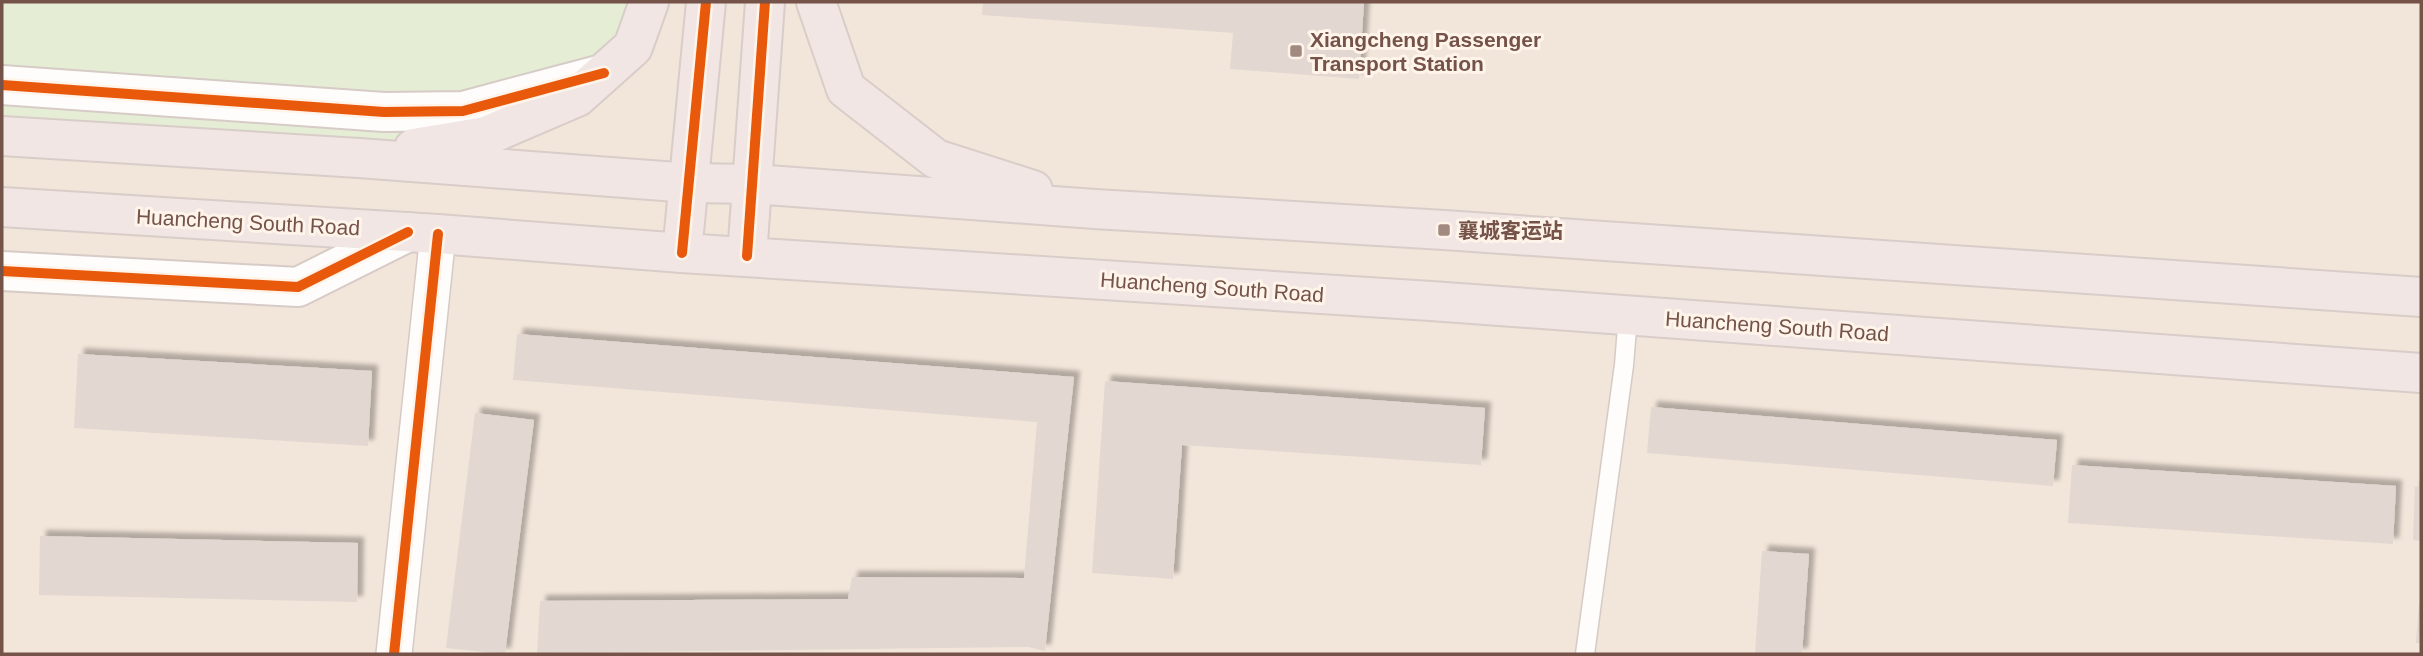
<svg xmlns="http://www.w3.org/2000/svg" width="2423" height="656" font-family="Helvetica,'Noto Sans SC',sans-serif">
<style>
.residential{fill:#f2e5d9}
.green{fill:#e5edd4}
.building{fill:#e3d8d1;filter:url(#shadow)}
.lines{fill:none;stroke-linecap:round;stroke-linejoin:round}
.lane-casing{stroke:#d5cbc6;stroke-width:21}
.street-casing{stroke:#d5cbc6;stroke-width:38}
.secondary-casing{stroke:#d6cbc6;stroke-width:42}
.highway-casing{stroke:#d8cdc8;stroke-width:42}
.lane{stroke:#fefdfc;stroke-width:18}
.street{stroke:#fefdfc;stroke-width:35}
.secondary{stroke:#fefdfc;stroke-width:38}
.highway{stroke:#f1e6e3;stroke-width:38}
.cycleway-casing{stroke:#fff4ea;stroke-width:15}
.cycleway{stroke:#e8590c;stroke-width:10}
.poi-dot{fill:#a28a81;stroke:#fff4ea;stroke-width:2.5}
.labels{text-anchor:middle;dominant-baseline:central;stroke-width:6;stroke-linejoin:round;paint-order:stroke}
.poi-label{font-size:21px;font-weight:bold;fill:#755349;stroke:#fff4ea;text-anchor:start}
.street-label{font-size:21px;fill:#755349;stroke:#fff4ea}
</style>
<defs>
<filter id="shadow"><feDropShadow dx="6" dy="-6" stdDeviation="2" flood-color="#0004"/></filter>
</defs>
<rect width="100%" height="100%" fill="#f6f0e9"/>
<rect class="residential" x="2" y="2" width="2419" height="652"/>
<path class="green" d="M2 2H649L633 47 359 158 2 136Z"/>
<g class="building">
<path d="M983 2H1364L1359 79 1230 69 1233 33 982 15Z"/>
<path d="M517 334 1074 377 1045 651 1028 647 537 653 540 601 848 599 852 577 1024 578 1037 422 513 380Z"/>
<path d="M78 354 372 371 368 446 74 428Z"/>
<path d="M1105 381 1485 408 1481 465 1182 445 1173 579 1092 573Z"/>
<path d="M1651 407 2057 440 2053 486 1647 453Z"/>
<path d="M475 413 534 420 505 654 446 648Z"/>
<path d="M2072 465 2396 486 2393 544 2068 523Z"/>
<path d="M2415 487H2421V541L2413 540Z"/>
<path d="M40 536 358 543 357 602 39 595Z"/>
<path d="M1762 551 1809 554 1802 654H1755Z"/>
<path d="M2419 604H2421V643H2416Z"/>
</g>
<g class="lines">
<defs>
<path id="lane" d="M1585 654 1624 365 1628 316"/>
<path id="street" d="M394 654 438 234"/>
<g id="secondary">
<path d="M2 85 384 112 463 111 602 74"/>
<path d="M2 271 298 287 408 232"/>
</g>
<g id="highway">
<path d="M816 2 846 89 936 159 1033 190"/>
<path d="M2 136 359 158 690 183 754 184 1095 209 1444 230 2421 297"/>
<path d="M414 148 486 136 577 97 633 47 649 2"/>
<path d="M2 207 438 234 682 253 1431 301 2421 373"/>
<path d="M682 253 706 2"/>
<path d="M747 256 765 2"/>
</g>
</defs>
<use href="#lane" class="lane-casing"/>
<use href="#street" class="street-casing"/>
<use href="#secondary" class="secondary-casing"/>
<use href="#highway" class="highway-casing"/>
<use href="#lane" class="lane"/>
<use href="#street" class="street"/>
<use href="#secondary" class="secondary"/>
<use href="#highway" class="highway"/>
<defs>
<g id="cycleway">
<path d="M2 85 384 112 463 111 604 73"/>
<path d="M682 253 706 2"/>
<path d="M747 256 765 2"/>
<path d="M2 271 298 287 408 232"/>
<path d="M394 654 438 234"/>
</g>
</defs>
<use href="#cycleway" class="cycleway-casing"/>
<use href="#cycleway" class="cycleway"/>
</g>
<g class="poi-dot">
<rect x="1289" y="44" width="14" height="14" rx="3.5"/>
<rect x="1437" y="223" width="14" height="14" rx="3.5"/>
</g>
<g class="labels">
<g class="poi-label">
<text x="1310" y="39">Xiangcheng Passenger<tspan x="1310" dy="24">Transport Station</tspan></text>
<text x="1458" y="230">襄城客运站</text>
</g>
<g class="street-label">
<text transform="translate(248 222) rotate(3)">Huancheng South Road</text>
<text transform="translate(1212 287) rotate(4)">Huancheng South Road</text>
<text transform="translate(1777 326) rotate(4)">Huancheng South Road</text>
</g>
</g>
<rect width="2423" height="656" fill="none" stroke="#755349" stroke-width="7"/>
</svg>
